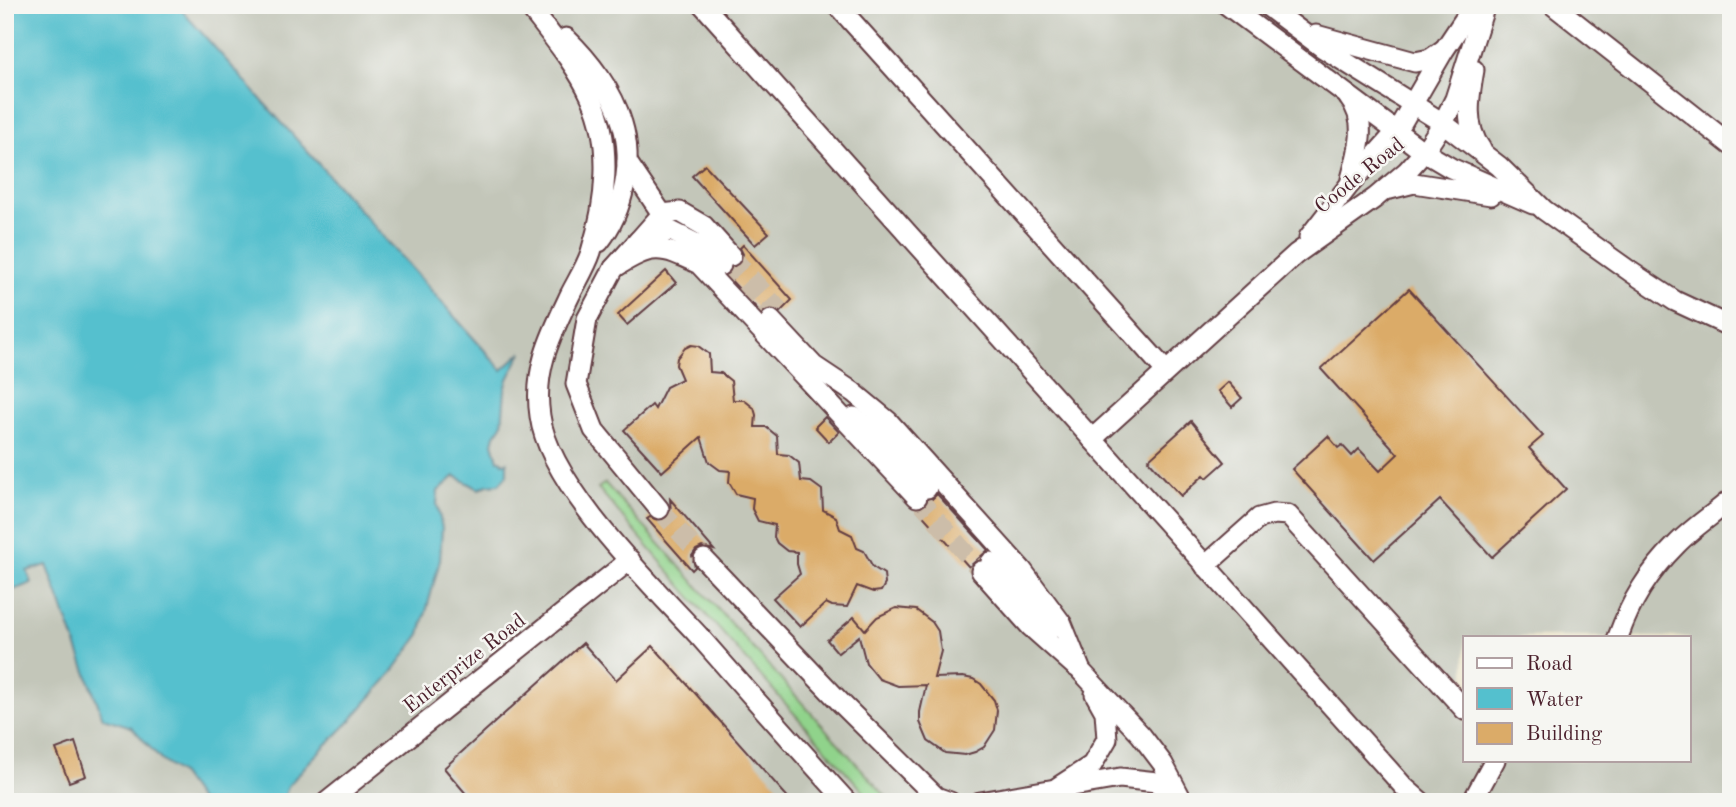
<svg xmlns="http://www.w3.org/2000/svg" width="1736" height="807" font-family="'Old Standard TT',serif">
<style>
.industrial{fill:#c3c6b9;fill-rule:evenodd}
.green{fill:#90d38b;stroke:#6d795b;stroke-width:2}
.water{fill:#54c0ce;stroke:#4f707c;stroke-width:2}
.building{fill:#dbab68}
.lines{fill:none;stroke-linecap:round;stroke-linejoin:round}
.minor-tunnel{stroke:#ccbda9;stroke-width:19;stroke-dasharray:19 10;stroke-linecap:butt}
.minor-casing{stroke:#623d43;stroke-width:23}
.minor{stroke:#fff;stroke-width:19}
.labels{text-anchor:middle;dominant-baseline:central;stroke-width:5;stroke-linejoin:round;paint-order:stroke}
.street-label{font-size:21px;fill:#4a1f2b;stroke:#f6f6f2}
</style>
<rect width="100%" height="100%" fill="#f6f6f2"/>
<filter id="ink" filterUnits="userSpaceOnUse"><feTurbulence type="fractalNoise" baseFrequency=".0143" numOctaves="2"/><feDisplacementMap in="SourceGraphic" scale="14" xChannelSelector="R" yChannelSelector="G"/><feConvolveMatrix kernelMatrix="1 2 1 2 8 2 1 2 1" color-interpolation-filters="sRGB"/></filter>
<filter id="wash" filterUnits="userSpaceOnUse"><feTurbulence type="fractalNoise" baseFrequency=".00686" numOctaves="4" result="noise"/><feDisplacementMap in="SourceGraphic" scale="28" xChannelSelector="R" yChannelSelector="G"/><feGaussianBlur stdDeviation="1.57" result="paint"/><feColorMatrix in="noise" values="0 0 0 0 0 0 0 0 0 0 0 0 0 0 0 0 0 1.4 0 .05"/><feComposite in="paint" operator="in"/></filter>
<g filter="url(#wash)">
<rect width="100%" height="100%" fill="#ede5c9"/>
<g class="industrial">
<path d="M177 5H1731V802H283L288 786 309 762 351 720 410 650 433 586 441 521 437 504 438 491 455 476 479 489 487 485 502 482 507 475 504 463 498 460 493 443 495 435 502 425 503 406 508 379 520 355 502 371ZM1465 637H1689V760H1465Z"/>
<path d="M47 565 103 718 132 727 161 760 181 775 200 802H5V593L31 583 27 571Z"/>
</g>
<path class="green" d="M605 483 891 802H873L702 610 598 488Z"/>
<path class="water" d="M5 5H177L502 370 522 352 508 379 505 390 502 425 495 435 493 443 498 460H501L503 463 507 462V475L499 484 487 485 479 489 455 476 438 491 437 504 442 528 440 560 420 634 391 674 351 720 309 762 288 786 283 802H200L181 775 161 760 132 727 103 718 47 565 27 571 32 583 5 593Z"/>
<g id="blocks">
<g class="building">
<path d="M705 165 769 233 755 245 692 176Z"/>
<path d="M743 245 792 300 780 312 769 308 761 313 727 276 742 260 743 254 740 248Z"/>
<path d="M666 271 676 283 627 325 618 315Z"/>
<path d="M1409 289 1543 436 1529 448 1566 489 1492 557 1440 500 1374 560 1292 469 1328 436 1338 448 1342 445 1352 456 1359 449 1380 471 1398 454 1321 369Z"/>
<path d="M691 345 698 346 709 354 710 372 721 373 731 381 733 400H744L754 408 756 415 755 427H766L777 436 778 454 789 455 799 463 801 481 811 482 822 490 823 510 836 517 840 529 852 535 857 548 864 551 873 567 884 574 885 584 881 591 873 592 857 586 847 607 832 606 826 603 800 627 773 598 800 574 797 564V552L787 551 777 543 774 537 775 525 758 521 752 509 753 498 736 494 729 482 730 471 720 470 709 462 701 437 662 472 624 430 652 405 655 409 666 387 682 379 676 365 677 358 685 348Z"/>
<path d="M1228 382 1242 398 1232 407 1218 391Z"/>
<path d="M825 417 839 432 829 442 815 427Z"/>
<path d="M1191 421 1225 462 1207 478 1204 475 1181 496 1148 460Z"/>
<path d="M937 494 988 550 969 567 917 509 925 506Z"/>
<path d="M670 499 714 550 702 547 696 550 692 556 695 567 692 570 647 519 650 517 660 521 667 518 671 513Z"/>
<path d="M896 608 916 610 932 622 938 631 941 651 934 678 963 677 973 679 981 684 994 700 997 710 995 730 984 747 975 752 965 755 945 753 928 741 920 722V712L926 685 898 686 879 679 866 663 859 636 838 653 827 640 854 617 865 630 877 617Z"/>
<path d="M583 643 616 680 653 646 792 802H473L444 768Z"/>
<path d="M75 742 86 776 69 782 56 749Z"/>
</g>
</g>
</g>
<g filter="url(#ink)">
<use href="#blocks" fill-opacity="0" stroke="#623d43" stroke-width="2"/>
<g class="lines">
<g class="minor-tunnel">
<path d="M731 256 779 310"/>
<path d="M721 265 771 320"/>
<path d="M917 497 981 571"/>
<path d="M659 509 704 559"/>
</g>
<defs>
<g id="minor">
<path d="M528 5C550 34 576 64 591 97 613 144 606 204 591 252 586 267 577 281 570 295 551 335 533 370 540 416 549 485 651 584 699 636 748 692 797 747 847 802"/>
<path d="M703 5 1405 788 1421 802"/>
<path d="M837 5 1166 371"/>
<path d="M1227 5 1424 152 1451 168 1533 204"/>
<path d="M1266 5 1323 48 1443 123 1499 166 1544 210 1631 272 1675 301 1731 327"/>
<path d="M1553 5 1731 145"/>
<path d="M1316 35 1415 62 1430 59 1443 50"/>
<path d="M566 38C589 60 613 91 622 123 634 162 624 211 599 242"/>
<path d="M1474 70C1469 98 1464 126 1481 149"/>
<path d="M1349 98C1369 122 1358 152 1351 179"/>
<path d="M627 162 662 214"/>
<path d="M1390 189 1414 183 1491 195"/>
<path d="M1309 237 1350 184 1397 131 1444 50 1474 5"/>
<path d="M639 240 662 214 680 212 704 226 731 256"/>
<path d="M614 268C652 244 660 245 699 264L917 497"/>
<path d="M771 320 814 366 853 392 888 421 1022 570 1062 624 1081 671 1141 735 1163 764 1183 802"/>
<path d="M854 417 883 438 927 488"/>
<path d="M1092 439 1296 254 1375 198 1407 171 1424 152 1443 123 1455 99 1485 5"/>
<path d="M659 509 594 430 576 384 587 319 614 268 638 241 671 231 701 246 721 265"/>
<path d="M704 559 842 704 936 797 950 802"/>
<path d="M991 562 1050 630"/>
<path d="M1205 566 1259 518 1274 514 1288 515 1465 710"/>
<path d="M981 571 1031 627 1076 667"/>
<path d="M1618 637C1631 601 1648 573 1676 545 1692 528 1713 515 1731 499"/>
<path d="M1058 787 1092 765 1107 739 1105 712 1095 694"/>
<path d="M327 802 630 560"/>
<path d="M980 802 1120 778 1157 782 1175 799"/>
<path d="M1472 802 1495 760"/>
</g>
</defs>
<use href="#minor" class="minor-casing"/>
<use href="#minor" class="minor"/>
</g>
</g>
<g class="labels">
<g class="street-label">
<text transform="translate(1360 176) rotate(-39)">Coode Road</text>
<text transform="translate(465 664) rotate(-38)">Enterprize Road</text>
</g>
</g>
<rect width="1736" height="807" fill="none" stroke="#f6f6f2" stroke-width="28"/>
<rect x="1463" y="636" width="228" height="126" fill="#f6f6f2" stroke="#b1a0a2" stroke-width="2"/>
<rect x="1477" y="658" width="35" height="10" fill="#ffffff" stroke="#b1a0a2" stroke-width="2"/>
<text x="1526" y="670" font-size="21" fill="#4a1f2b">Road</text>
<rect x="1477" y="688" width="35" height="21" fill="#54c0ce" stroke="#b1a0a2" stroke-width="2"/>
<text x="1526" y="706" font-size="21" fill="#4a1f2b">Water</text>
<rect x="1477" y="723" width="35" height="21" fill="#dbab68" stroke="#b1a0a2" stroke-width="2"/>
<text x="1526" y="740" font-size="21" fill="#4a1f2b">Building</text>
</svg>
